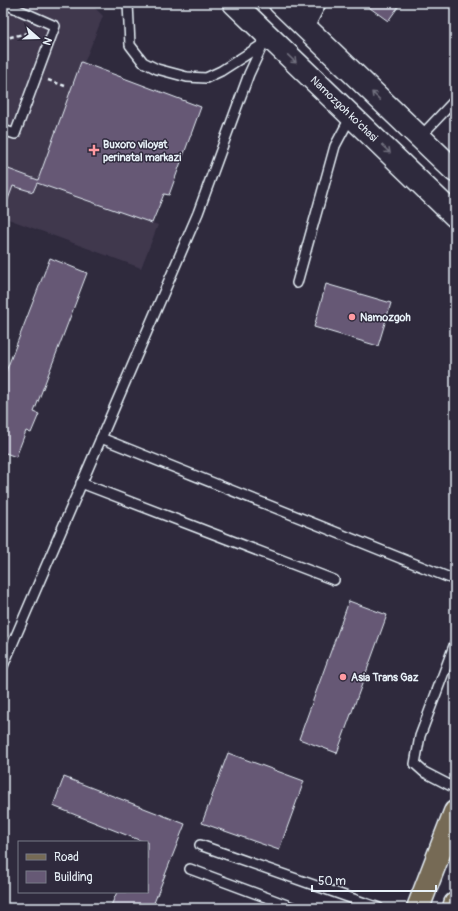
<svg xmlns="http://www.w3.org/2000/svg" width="458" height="911" font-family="Pangolin,sans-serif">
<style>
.built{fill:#40384e}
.building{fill:#665975;stroke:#e8f1f8}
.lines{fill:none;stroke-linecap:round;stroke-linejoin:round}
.service-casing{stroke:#e8f1f8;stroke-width:12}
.minor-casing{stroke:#e8f1f8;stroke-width:20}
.secondary-casing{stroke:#e8f1f8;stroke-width:25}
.primary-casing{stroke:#e8f1f8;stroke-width:25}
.path{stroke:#e8f1f8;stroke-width:2.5;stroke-dasharray:4 3;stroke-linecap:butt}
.service{stroke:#2f2a3d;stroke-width:9}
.minor{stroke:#2f2a3d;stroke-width:17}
.secondary{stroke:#2f2a3d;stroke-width:22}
.primary{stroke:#766a55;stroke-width:22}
.oneway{stroke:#70707e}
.poi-dot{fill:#ff9aa2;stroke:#2f2a3d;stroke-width:1.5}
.labels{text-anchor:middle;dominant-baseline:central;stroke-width:3;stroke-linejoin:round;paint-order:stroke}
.street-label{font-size:11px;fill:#e8f1f8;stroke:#2f2a3d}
.poi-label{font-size:11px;font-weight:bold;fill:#e8f1f8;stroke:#2f2a3d;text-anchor:start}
</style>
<rect width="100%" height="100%" fill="#2f2a3d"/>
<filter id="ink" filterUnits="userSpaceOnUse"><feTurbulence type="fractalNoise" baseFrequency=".025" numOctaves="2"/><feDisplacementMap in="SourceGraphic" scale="8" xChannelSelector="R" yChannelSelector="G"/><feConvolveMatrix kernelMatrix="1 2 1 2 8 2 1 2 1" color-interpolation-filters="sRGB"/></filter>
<g filter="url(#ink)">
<path class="built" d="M3 3H90L103 16 84 63 201 107 169 195 164 194 152 223 158 225 141 268 3 217Z"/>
<g class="building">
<path d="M363 3H401L388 21Z"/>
<path d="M81 62 201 107 169 195 164 194 152 223 37 183 33 192 13 186 4 210 3 209V167L38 180Z"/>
<path d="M50 258 87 273 34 412 39 414 31 433 26 431 16 457 3 452V379Z"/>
<path d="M326 284 391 303 378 346 314 327Z"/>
<path d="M349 601 387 615 337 753 299 739Z"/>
<path d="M228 753 304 781 279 850 202 823Z"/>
<path d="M64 777 185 824 152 908H110L117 892H147V842H144L53 806Z"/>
</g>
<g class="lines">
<defs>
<g id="service">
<path d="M3 3 55 26 15 134 3 130"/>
<path d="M128 3 130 45 143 62 157 69 187 77 206 78 221 71 263 44"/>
<path d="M420 137 455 100"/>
<path d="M297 283 335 146 351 116"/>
<path d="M101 438 455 580"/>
<path d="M81 483 334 580"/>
<path d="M455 643 420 736 415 764 424 772 455 788"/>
<path d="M3 666 198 213 249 74 263 44 269 37"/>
<path d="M200 845 379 908"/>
<path d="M190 869 295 908"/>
</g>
<path id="minor" d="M305 27 317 3"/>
<g id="secondary">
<path d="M234 3 455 216"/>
<path d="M280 3 455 171"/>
</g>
<g id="primary">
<path d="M418 908 455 812"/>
<path d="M454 908 455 904"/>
</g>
</defs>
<use href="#service" class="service-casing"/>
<use href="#minor" class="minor-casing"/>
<use href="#secondary" class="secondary-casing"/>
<use href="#primary" class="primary-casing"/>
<g class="path">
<path d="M3 39 35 31"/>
<path d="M48 80 65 86"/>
<path d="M3 109 7 118"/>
</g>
<use href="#service" class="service"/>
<use href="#minor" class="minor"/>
<use href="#secondary" class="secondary"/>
<use href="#primary" class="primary"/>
</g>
<defs><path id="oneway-shaft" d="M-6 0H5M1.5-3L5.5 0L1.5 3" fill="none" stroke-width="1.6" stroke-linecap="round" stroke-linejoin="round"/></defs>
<g class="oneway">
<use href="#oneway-shaft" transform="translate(292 59) rotate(44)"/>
<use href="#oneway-shaft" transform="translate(376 96) rotate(-136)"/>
<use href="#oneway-shaft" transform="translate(386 149) rotate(44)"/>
</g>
</g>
<g class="poi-dot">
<path d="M92 144h4v4h4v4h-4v4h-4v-4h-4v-4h4z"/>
<circle cx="352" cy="317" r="4"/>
<circle cx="343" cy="677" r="4"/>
</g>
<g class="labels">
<g class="street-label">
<text transform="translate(344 109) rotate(44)">Namozgoh ko'chasi</text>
</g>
<g class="poi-label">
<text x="103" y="144">Buxoro viloyat<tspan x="103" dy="13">perinatal markazi</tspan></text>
<text x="360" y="317">Namozgoh</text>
<text x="351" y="677">Asia Trans Gaz</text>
</g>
</g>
<rect width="458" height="911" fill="none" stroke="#2f2a3d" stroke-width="16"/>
<rect x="8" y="8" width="442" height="895" fill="none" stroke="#e8f1f8" stroke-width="1.5" filter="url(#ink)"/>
<rect x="18" y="841" width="130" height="52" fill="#2f2a3d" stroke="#797a88"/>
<rect x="26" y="854" width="20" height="6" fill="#766a55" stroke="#797a88"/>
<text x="54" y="861" font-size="12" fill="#e8f1f8">Road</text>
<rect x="26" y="871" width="20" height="12" fill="#665975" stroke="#797a88"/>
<text x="54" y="881" font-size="12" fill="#e8f1f8">Building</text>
<g transform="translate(38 38) rotate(110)" stroke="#2f2a3d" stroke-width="3" paint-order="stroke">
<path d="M0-3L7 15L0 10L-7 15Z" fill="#e8f1f8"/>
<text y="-6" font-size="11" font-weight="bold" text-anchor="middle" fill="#e8f1f8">N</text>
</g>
<path d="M312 885v6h124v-6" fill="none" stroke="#e8f1f8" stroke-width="2"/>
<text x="318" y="885" font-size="12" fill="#e8f1f8" stroke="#2f2a3d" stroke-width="3" paint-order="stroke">50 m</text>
</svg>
